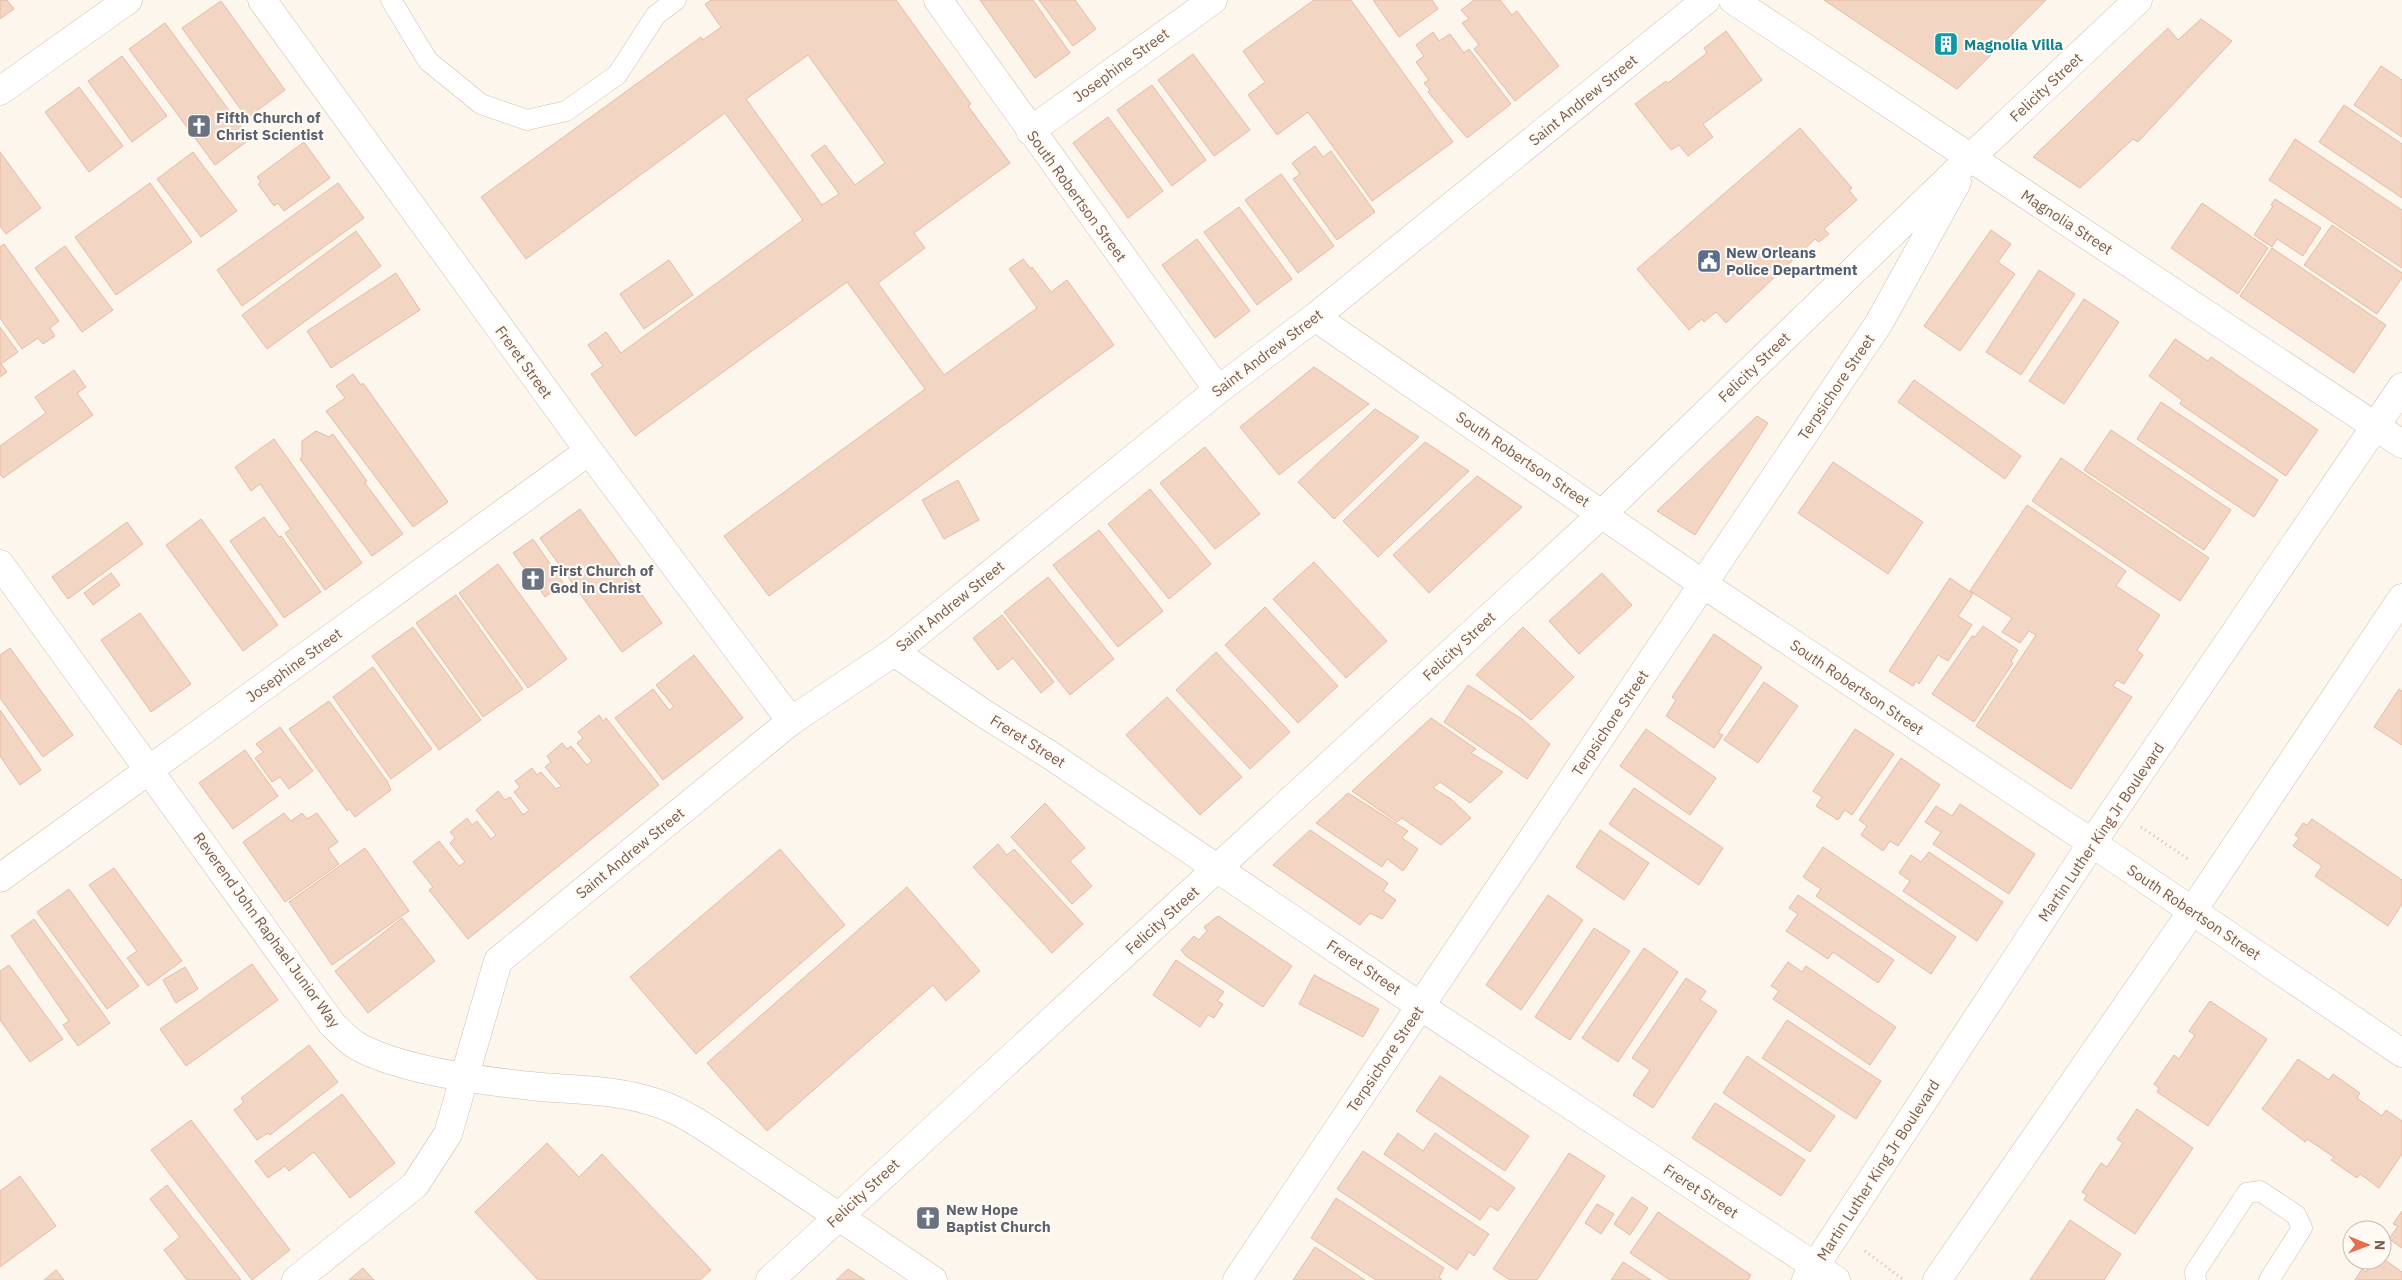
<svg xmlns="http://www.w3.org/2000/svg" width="2402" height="1280" font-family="'IBM Plex Sans',sans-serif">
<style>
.building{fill:#f3d5c3;stroke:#e6bba3;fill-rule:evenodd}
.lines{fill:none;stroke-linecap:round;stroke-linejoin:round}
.service-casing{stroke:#d1beb0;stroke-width:21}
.minor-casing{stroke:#d1beb0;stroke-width:29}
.tertiary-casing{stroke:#d1beb0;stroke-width:29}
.path{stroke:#d9b8a5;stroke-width:3;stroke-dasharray:1 4;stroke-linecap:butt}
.service{stroke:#fff;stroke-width:20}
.minor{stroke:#fff;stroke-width:28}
.tertiary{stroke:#fff;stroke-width:28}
.labels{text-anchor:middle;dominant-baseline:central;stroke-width:4.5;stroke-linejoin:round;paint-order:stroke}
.culture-label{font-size:15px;font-weight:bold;fill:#0d838f;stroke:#fffaf3;text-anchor:start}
.street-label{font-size:15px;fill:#7a5c4d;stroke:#fffaf3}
.worship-label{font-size:15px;font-weight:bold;fill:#5b616d;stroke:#fffaf3;text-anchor:start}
.service-label{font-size:15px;font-weight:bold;fill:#4e5e75;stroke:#fffaf3;text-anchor:start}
</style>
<rect width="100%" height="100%" fill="#fdf6ec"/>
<g class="building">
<path d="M0 0H7L14 9 0 19Z"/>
<path d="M711 0H896L971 104 968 106 1010 163 914 233 925 248 878 283 944 375 1037 308 1009 269 1023 259 1031 269 1032 267 1051 292 1067 280 1114 345 769 596 724 536 925 389 847 282 635 436 591 374 603 366 588 345 606 332 621 353 803 220 725 113 526 259 481 197 701 37 703 40 721 27 705 4ZM808 55 885 163 855 185 825 145 811 155 839 194 822 205 746 99Z"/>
<path d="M980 0H1033L1070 53 1035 78Z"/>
<path d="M1039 0H1075L1096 29 1073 46Z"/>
<path d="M1314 0H1351L1453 142 1372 201 1308 112 1277 135 1248 95 1265 82 1243 51Z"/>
<path d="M1373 0H1432L1438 9 1399 37Z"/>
<path d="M1474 0H1500L1512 15 1517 11 1559 66 1515 101 1474 49 1479 45 1462 23 1469 19 1461 10Z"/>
<path d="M1824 0H2046L1957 89Z"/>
<path d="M221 1 285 90 247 118 182 28Z"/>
<path d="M2201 19 2232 41 2138 142 2133 139 2080 188 2033 157 2168 28 2178 40Z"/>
<path d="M165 23 250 139 215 165 129 49Z"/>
<path d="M1726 31 1762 80 1703 124 1713 137 1688 156 1679 145 1671 150 1635 104 1666 81 1668 83 1707 53 1704 48Z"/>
<path d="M1433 32 1439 41 1450 34 1464 53 1469 49 1511 104 1467 138 1428 92 1430 90 1424 83 1429 80 1416 62 1424 56 1416 45Z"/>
<path d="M1193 54 1250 130 1214 156 1158 80Z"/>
<path d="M122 56 167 116 132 142 88 81Z"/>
<path d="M2381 66 2402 80V137L2354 105Z"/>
<path d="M1152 85 1206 160 1172 186 1117 110Z"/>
<path d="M79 87 123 146 89 172 45 112Z"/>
<path d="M2344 105 2402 144V198L2319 142Z"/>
<path d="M1108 117 1163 191 1128 218 1073 143Z"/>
<path d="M1800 128 1852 188 1849 190 1857 200 1824 229 1829 234 1819 242 1815 239 1726 323 1716 312 1704 322 1702 319 1689 330 1637 269Z"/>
<path d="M2295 139 2402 210V268L2269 180Z"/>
<path d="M304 142 330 178 284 211 278 203 274 206 258 184 261 182 257 177Z"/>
<path d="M1315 146 1323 157 1331 151 1375 212 1337 240 1293 179 1300 174 1292 163Z"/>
<path d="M0 152 41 208 6 234 0 226Z"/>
<path d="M193 152 237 211 201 237 157 179Z"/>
<path d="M1281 174 1334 246 1298 273 1245 200Z"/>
<path d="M150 183 192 242 116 295 75 237Z"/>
<path d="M338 183 364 218 242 306 217 270Z"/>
<path d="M2275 199 2321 228 2303 256 2277 239 2272 247 2254 235 2273 206 2271 205Z"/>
<path d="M2202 203 2268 248 2238 294 2171 248Z"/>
<path d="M1239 207 1292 279 1257 305 1204 232Z"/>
<path d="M2332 225 2402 273V278L2377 314 2304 265Z"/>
<path d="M1991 230 2011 244 1998 262 2015 274 1960 351 1924 326Z"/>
<path d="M356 231 381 266 267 349 242 315Z"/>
<path d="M1197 239 1250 311 1215 338 1162 265Z"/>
<path d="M4 244 59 321 50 328 55 336 43 344 38 338 22 349 0 318V247Z"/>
<path d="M65 246 113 310 82 332 35 268Z"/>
<path d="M2272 248 2386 325 2354 373 2240 296Z"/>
<path d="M669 260 693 295 644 329 620 294Z"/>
<path d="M2039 270 2075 294 2021 375 1986 352Z"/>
<path d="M396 273 420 310 331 368 307 331Z"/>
<path d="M2084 299 2119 322 2064 404 2029 381Z"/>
<path d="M0 327 18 352 1 364 7 372 0 377Z"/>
<path d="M2175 339 2208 361 2211 357 2318 430 2286 476 2180 404 2182 400 2149 376Z"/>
<path d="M1314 367 1369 404 1279 475 1240 427Z"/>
<path d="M74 370 86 387 77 393 93 415 3 478 0 474V446L46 413 35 397Z"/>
<path d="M353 374 361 385 363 383 448 502 413 527 326 411 345 398 336 386Z"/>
<path d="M1914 380 2021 456 2005 479 1898 402Z"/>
<path d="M2161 402 2278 480 2254 517 2137 439Z"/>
<path d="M1375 409 1419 437 1334 519 1298 482Z"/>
<path d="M1757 416 1768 423 1695 535 1657 511Z"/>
<path d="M2111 430 2231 510 2204 550 2084 470Z"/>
<path d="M316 431 329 437 333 434 367 481 365 483 403 534 372 556 300 459 302 457V441Z"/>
<path d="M274 439 362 563 325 590 285 533 291 529 260 484 251 491 235 467Z"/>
<path d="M1425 442 1469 471 1378 557 1343 521Z"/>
<path d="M1205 447 1260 514 1215 549 1160 483Z"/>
<path d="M2061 458 2209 558 2180 601 2032 501Z"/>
<path d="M1833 462 1923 522 1888 574 1798 513Z"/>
<path d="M1477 476 1522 507 1429 593 1393 555Z"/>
<path d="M958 480 979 520 944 539 922 500Z"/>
<path d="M1150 489 1211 564 1169 599 1108 524Z"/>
<path d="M2027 505 2126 571 2116 586 2160 615 2137 650 2143 655 2124 684 2117 680 2113 686 2132 697 2071 789 1976 726 2036 635 2029 631 2020 643 2002 632 2012 618 1970 591Z"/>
<path d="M580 509 662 623 622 652 540 538Z"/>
<path d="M264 517 279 537 281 536 321 592 284 618 230 541Z"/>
<path d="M201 519 278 625 243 651 166 545Z"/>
<path d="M127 522 143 544 68 599 52 577Z"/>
<path d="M1099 530 1163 611 1118 647 1053 565Z"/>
<path d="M533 539 564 584 545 597 513 553Z"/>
<path d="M1314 562 1387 641 1346 678 1273 599Z"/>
<path d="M498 564 567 659 528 688 459 593Z"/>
<path d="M111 573 120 585 93 605 84 593Z"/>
<path d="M1602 573 1632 605 1579 654 1549 621Z"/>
<path d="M1048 577 1114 659 1070 695 1004 612Z"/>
<path d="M1950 578 1973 594 1958 616 1972 625 1948 661 1938 655 1919 684 1916 681 1913 686 1889 671Z"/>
<path d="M456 595 523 689 483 717 416 623Z"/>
<path d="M1265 607 1338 686 1298 723 1225 645Z"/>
<path d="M140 613 191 684 151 712 101 640Z"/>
<path d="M1002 615 1054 682 1041 693 1013 658 998 670 973 638Z"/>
<path d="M1983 626 2018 650 2011 661 2013 663 1974 722 1932 694 1972 636 1975 637Z"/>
<path d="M413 627 481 720 439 750 372 656Z"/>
<path d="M1523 627 1574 677 1531 720 1476 675Z"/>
<path d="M1714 634 1762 667 1718 733 1723 735 1714 748 1666 716 1676 700 1672 697Z"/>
<path d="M10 648 73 735 43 757 0 698V655Z"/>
<path d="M1216 652 1290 732 1250 769 1176 690Z"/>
<path d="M694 655 743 718 663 780 615 718 653 689 669 710 674 707 656 685Z"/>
<path d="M373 667 432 749 391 779 333 697Z"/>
<path d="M1764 682 1798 706 1758 763 1724 740Z"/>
<path d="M1468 685 1522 719 1550 744 1527 779 1444 722Z"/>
<path d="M2399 689 2402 691V745L2374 727Z"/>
<path d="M1167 697 1242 777 1200 815 1126 735Z"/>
<path d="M329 701 387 781 391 790 355 817 349 809 347 811 289 729Z"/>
<path d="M0 710 41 770 20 785 0 756Z"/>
<path d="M599 715 603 721 606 718 659 785 468 939 429 890 433 887 413 862 439 841 459 866 465 862 450 843 455 838 450 832 467 818 472 825 477 821 491 839 496 835 476 810 498 791 505 800 510 797 523 815 529 810 514 792 520 787 515 781 532 768 537 775 541 772 556 789 561 786 545 767 551 762 547 756 562 743 567 749 571 746 587 765 592 761 577 743 583 738 578 732Z"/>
<path d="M1431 718 1476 749 1471 753 1503 772 1470 803 1440 782 1433 788 1451 799 1471 818 1441 845 1402 818 1397 822 1352 791Z"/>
<path d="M280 727 313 771 289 789 280 777 272 782 255 758 263 752 256 744Z"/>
<path d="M1646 729 1716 778 1690 815 1620 766Z"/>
<path d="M1855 729 1894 754 1852 815 1845 810 1838 820 1816 806 1822 797 1813 791Z"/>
<path d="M245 750 278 796 233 829 199 783Z"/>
<path d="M1901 758 1940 785 1898 846 1890 841 1883 851 1861 835 1867 826 1859 820Z"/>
<path d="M1634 788 1723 848 1699 885 1609 824Z"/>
<path d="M1348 793 1408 831 1402 838 1418 849 1403 871 1387 859 1382 867 1316 823Z"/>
<path d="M1045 803 1085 848 1070 861 1092 886 1072 904 1011 837Z"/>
<path d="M1960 804 2035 854 2009 894 1933 844 1941 832 1925 822 1936 806 1952 816Z"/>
<path d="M284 813 291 821 302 813 307 819 317 813 338 842 328 849 339 864 285 902 243 842Z"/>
<path d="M2312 819 2402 880V904L2388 926 2315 876 2322 866 2293 846 2299 838 2295 835 2303 823 2307 825Z"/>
<path d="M1310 830 1388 883 1383 891 1396 900 1382 919 1370 913 1360 925 1273 865Z"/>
<path d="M1600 830 1649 863 1624 900 1576 867Z"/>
<path d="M998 844 1007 855 1014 849 1083 924 1052 953 973 867Z"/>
<path d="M1823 847 1956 937 1931 974 1816 896 1821 889 1803 877Z"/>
<path d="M365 848 409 911 332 965 289 902Z"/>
<path d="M780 849 845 925 696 1054 630 977Z"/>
<path d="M1929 852 2003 902 1977 941 1903 891 1910 881 1899 873 1911 855 1921 862Z"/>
<path d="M114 868 182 961 148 986 127 958 137 951 89 885Z"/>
<path d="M907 887 980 971 946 1001 933 985 767 1131 707 1063Z"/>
<path d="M69 889 139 986 107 1009 37 912Z"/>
<path d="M1548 895 1583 920 1521 1010 1486 985Z"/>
<path d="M1798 895 1894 960 1878 983 1833 952 1828 959 1786 931 1798 914 1789 908Z"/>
<path d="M1218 916 1292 966 1263 1007 1186 956 1181 950 1194 936 1199 940 1207 931 1204 927Z"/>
<path d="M402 918 435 961 368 1013 335 971Z"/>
<path d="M34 919 110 1023 78 1046 63 1025 69 1021 11 936Z"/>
<path d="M1594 928 1630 951 1570 1040 1535 1017Z"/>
<path d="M1644 948 1678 972 1618 1062 1582 1038Z"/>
<path d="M1176 960 1224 992 1217 1001 1223 1004 1214 1018 1208 1015 1200 1027 1153 995Z"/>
<path d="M1788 962 1802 972 1806 966 1896 1027 1870 1065 1773 999 1779 991 1771 986Z"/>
<path d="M252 964 278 1000 186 1066 160 1029Z"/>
<path d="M9 965 63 1039 30 1062 0 1020V971Z"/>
<path d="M185 967 198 989 176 1003 163 980Z"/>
<path d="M1314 975 1379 1009 1363 1037 1299 1004Z"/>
<path d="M1686 978 1706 991 1700 1000 1717 1011 1653 1108 1633 1095 1650 1070 1632 1058Z"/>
<path d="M2210 1001 2267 1039 2208 1126 2157 1092 2159 1088 2154 1084 2174 1055 2179 1059 2195 1035 2189 1031Z"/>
<path d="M1787 1020 1881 1081 1856 1119 1762 1058Z"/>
<path d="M309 1045 338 1082 270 1135 268 1133 257 1140 234 1110 244 1102 241 1098Z"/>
<path d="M1747 1056 1835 1116 1810 1152 1723 1093Z"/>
<path d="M2298 1059 2329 1080 2333 1074 2360 1093 2357 1098 2382 1116 2386 1110 2402 1121V1154L2379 1188 2360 1174 2357 1178 2331 1160 2334 1157 2307 1139 2305 1142 2262 1109Z"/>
<path d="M1440 1076 1529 1136 1505 1171 1416 1111Z"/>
<path d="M342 1094 395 1163 350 1198 314 1152 289 1171 285 1166 268 1178 255 1161Z"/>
<path d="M1715 1103 1805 1160 1781 1196 1692 1138Z"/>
<path d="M2137 1109 2193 1148 2135 1234 2084 1200 2087 1195 2082 1192 2101 1163 2107 1167 2123 1143 2117 1139Z"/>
<path d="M191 1120 290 1250 252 1280 151 1150Z"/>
<path d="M1398 1133 1423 1151 1435 1133 1515 1188 1498 1211 1490 1206 1480 1220 1384 1154Z"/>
<path d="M547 1143 579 1177 602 1154 711 1270 700 1280H538L475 1212Z"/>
<path d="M1363 1151 1489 1234 1474 1256 1469 1252 1457 1270 1337 1189Z"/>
<path d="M1569 1153 1605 1176 1537 1280H1510L1493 1269Z"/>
<path d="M20 1176 56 1226 0 1267V1191Z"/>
<path d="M167 1185 241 1280H187L164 1250 180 1237 150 1199Z"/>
<path d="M1632 1197 1648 1208 1630 1235 1614 1224Z"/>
<path d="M1336 1198 1444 1268 1439 1277 1442 1280H1376L1311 1238Z"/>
<path d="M1597 1204 1614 1214 1601 1234 1585 1223Z"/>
<path d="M2402 1211V1248L2389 1239 2398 1226 2393 1224Z"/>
<path d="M1658 1212 1751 1275 1748 1280H1670L1630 1253Z"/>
<path d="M2070 1220 2121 1254 2104 1280H2030Z"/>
<path d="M1315 1247 1365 1280H1293Z"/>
<path d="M2382 1258 2402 1272V1280H2355L2362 1269 2366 1272 2374 1260Z"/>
<path d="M1623 1262 1651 1280H1611Z"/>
<path d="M363 1268 374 1280H349Z"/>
<path d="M848 1269 865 1280H836Z"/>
<path d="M56 1270 64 1280H44Z"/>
</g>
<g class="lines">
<defs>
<g id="service">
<path d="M391 0 428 61 481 104 527 120 566 111 617 75 656 15 676 0"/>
<path d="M2196 1280 2195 1272 2247 1193 2260 1191 2296 1215 2302 1228 2269 1280"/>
</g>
<g id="minor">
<path d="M262 0 589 451 791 721"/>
<path d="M938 0 1218 390"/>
<path d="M1733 0 2402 444"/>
<path d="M1030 131 1213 0"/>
<path d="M1315 317 1703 584 2092 843 2402 1053"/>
<path d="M0 564 332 1024C340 1031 348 1041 357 1046 402 1071 490 1082 541 1087 580 1090 620 1090 657 1103 679 1110 698 1123 717 1135L933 1280"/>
<path d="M894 652 983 713 1050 755 1420 1006 1836 1280"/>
<path d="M0 878 589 451"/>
<path d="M296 1280 415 1185 448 1134 498 961 791 721 894 652 1218 390 1315 317 1706 0"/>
<path d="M770 1280 1603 513 1970 158 2138 0"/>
<path d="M1237 1280 1703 584 1879 323 1957 182"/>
</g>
<g id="tertiary">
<path d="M0 91 128 0"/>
<path d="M1806 1280 2092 843 2402 387"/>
<path d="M1937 1280 2193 910 2402 598"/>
</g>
</defs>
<use href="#service" class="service-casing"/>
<use href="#minor" class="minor-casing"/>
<use href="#tertiary" class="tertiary-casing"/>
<g class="path">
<path d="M2141 827 2188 859"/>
<path d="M1865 1251 1904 1280"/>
</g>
<use href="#service" class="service"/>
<use href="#minor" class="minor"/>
<use href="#tertiary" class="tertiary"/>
</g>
<defs>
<symbol id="building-square" viewBox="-11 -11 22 22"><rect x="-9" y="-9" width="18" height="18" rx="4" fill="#0f9aa8" stroke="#fffaf3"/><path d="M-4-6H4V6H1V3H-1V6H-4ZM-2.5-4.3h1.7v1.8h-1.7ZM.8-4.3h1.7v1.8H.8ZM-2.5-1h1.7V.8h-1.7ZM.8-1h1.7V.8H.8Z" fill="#fff"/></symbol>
<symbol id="church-square" viewBox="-11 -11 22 22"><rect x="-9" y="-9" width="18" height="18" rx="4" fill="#6b7280" stroke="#fffaf3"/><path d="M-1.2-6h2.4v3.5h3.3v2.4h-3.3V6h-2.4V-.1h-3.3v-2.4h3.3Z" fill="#fff"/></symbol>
<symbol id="civic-square" viewBox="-11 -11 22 22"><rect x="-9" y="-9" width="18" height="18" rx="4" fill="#5c6f8a" stroke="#fffaf3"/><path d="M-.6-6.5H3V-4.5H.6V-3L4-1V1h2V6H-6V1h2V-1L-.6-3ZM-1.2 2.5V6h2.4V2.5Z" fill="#fff"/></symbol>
</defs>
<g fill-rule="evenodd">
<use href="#building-square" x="1932" y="30" width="28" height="28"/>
<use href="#church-square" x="185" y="112" width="28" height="28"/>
<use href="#civic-square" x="1695" y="247" width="28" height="28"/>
<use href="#church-square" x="519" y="565" width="28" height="28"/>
<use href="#church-square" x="914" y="1204" width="28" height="28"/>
</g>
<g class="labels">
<g class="culture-label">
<text x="1964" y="44">Magnolia Villa</text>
</g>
<g class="street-label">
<text transform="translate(1121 65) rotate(-36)">Josephine Street</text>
<text transform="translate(2046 87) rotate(-43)">Felicity Street</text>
<text transform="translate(1583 100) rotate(-39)">Saint Andrew Street</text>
<text transform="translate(1077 196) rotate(54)">South Robertson Street</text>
<text transform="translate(2067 222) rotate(33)">Magnolia Street</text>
<text transform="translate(1267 353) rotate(-37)">Saint Andrew Street</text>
<text transform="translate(524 362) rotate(54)">Freret Street</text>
<text transform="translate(1754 367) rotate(-44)">Felicity Street</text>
<text transform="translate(1836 387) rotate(-56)">Terpsichore Street</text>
<text transform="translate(1523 459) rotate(34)">South Robertson Street</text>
<text transform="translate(950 606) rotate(-39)">Saint Andrew Street</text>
<text transform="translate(1459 646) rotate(-43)">Felicity Street</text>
<text transform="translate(294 665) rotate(-36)">Josephine Street</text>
<text transform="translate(1857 687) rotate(34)">South Robertson Street</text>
<text transform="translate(1610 723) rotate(-56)">Terpsichore Street</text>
<text transform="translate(1028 741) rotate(32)">Freret Street</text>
<text transform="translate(2101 832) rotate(-56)">Martin Luther King Jr Boulevard</text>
<text transform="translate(630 853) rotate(-39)">Saint Andrew Street</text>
<text transform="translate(2194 912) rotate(34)">South Robertson Street</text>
<text transform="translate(1162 920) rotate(-42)">Felicity Street</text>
<text transform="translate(267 930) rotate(54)">Reverend John Raphael Junior Way</text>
<text transform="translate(1364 967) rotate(34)">Freret Street</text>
<text transform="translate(1385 1059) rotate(-56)">Terpsichore Street</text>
<text transform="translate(1878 1170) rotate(-57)">Martin Luther King Jr Boulevard</text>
<text transform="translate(1701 1191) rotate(33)">Freret Street</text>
<text transform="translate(863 1193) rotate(-43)">Felicity Street</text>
</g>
<g class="worship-label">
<text x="216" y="117">Fifth Church of<tspan x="216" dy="17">Christ Scientist</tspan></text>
<text x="550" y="570">First Church of<tspan x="550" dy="17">God in Christ</tspan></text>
<text x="946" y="1209">New Hope<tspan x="946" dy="17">Baptist Church</tspan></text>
</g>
<g class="service-label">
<text x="1726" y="252">New Orleans<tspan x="1726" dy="17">Police Department</tspan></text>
</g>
</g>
<g transform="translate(2367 1245) rotate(91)"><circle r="24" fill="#fffaf3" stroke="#cabbb1"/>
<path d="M0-4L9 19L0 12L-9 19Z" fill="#e76f51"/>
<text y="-8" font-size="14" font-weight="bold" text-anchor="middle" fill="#7a5c4d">N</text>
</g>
</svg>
